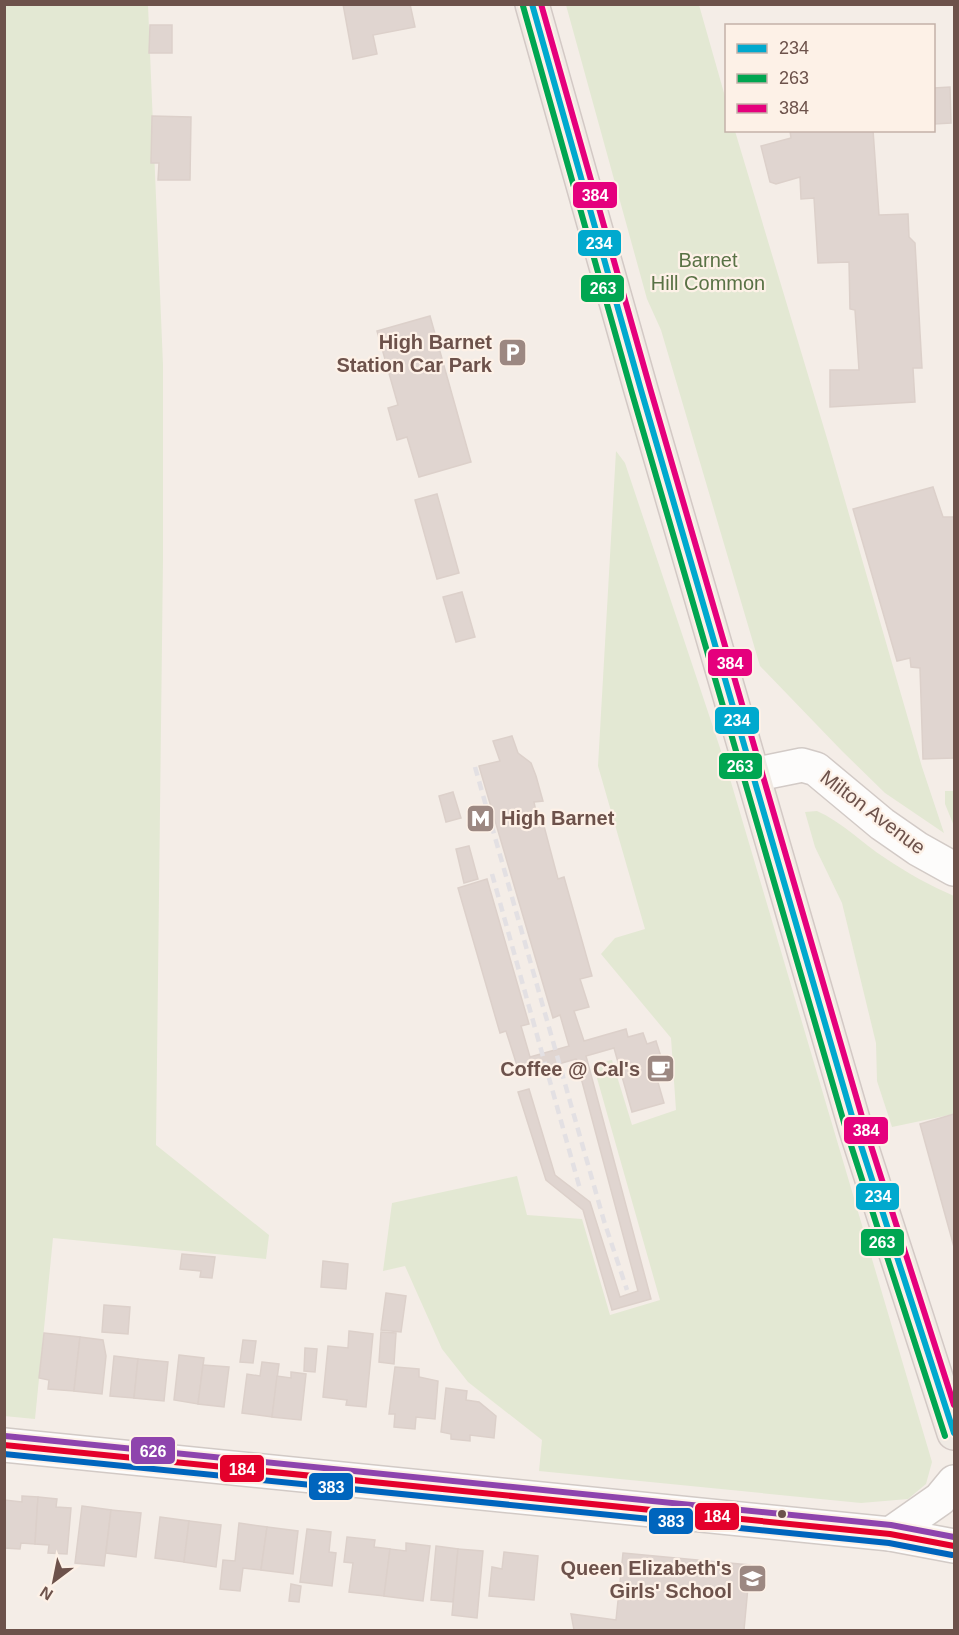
<svg xmlns="http://www.w3.org/2000/svg" width="959" height="1635" font-family="Arial,sans-serif">
<style>
.green{fill:#e3e8d3}
.building{fill:#e0d5d0;stroke:#dcd0ca;stroke-width:1.5}
.lines{fill:none;stroke-linecap:round;stroke-linejoin:round}
.minor-casing{stroke:#d2cac6;stroke-width:36}
.major-casing{stroke:#d3c9c5;stroke-width:36}
.minor{stroke:#fdfcfb;stroke-width:33}
.major{stroke:#f0eae4;stroke-width:33}
.rail{stroke:#e3e0e3;stroke-width:4.5;stroke-dasharray:9 6;stroke-linecap:butt}
.bus-1-casing{stroke:#fdf1e7;stroke-width:10}
.bus-2-casing{stroke:#fdf1e7;stroke-width:10}
.bus-3-casing{stroke:#fdf1e7;stroke-width:10}
.bus-4-casing{stroke:#fdf1e7;stroke-width:10}
.bus-5-casing{stroke:#fdf1e7;stroke-width:10}
.bus-6-casing{stroke:#fdf1e7;stroke-width:10}
.bus-1{stroke:#00a9ce;stroke-width:6}
.bus-2{stroke:#00a651;stroke-width:6}
.bus-3{stroke:#e5007d;stroke-width:6}
.bus-4{stroke:#e4002b;stroke-width:6}
.bus-5{stroke:#0065bd;stroke-width:6}
.bus-6{stroke:#8e44ad;stroke-width:6}
.bus-dot{fill:#6d524b;stroke:#fdf1e7;stroke-width:2}
.labels{text-anchor:middle;dominant-baseline:central;stroke-width:4.5;stroke-linejoin:round;paint-order:stroke}
.park-label{font-size:20px;fill:#597245;stroke:#fdf1e7}
.poi-label{font-size:20px;font-weight:bold;fill:#6d524b;stroke:#fdf1e7;text-anchor:end}
.street-label{font-size:20px;fill:#6d524b;stroke:#fdf1e7}
.line-badge{stroke:#fdf1e7;stroke-width:2}
.badge-label{font-size:16px;text-anchor:middle;font-weight:bold;fill:#fff}
</style>
<rect width="100%" height="100%" fill="#f4ede7"/>
<g class="green">
<path d="M4 5H148L163 365V559L156 1145 269 1235 266 1259 53 1238 35 1419 4 1416Z"/>
<path d="M566 5H699L726 100V130L735 131 829 445 922 767 944 833 885 793 842 751 760 666 661 330 647 299Z"/>
<path d="M616 451 625 463 728 772 932 1462 926 1484 908 1499 861 1503 539 1471 542 1440 468 1382 442 1349 405 1266 383 1271 392 1203 517 1176 527 1215 582 1219 610 1315 660 1300 593 1064 612 1060 632 1125 676 1110 671 1038 601 954 615 938 645 929 598 766Z"/>
<path d="M945 791H954V826L945 804Z"/>
<path d="M817 811C842 822 862 843 885 858 907 873 931 886 954 896V1114L892 1127 877 1081 876 1043 842 903 815 847 805 812Z"/>
</g>
<g class="building">
<path d="M343 4H410L415 27 373 35 377 54 353 59Z"/>
<path d="M150 25H172V53H149Z"/>
<path d="M950 87 951 123 934 124V88Z"/>
<path d="M152 116 191 117 190 180H158L159 163H151Z"/>
<path d="M873 130 879 215 908 214 909 237 915 243 922 368H913L915 402 830 407V370H859L855 310 850 309 849 262 818 263 814 198 801 199 800 177 776 184 770 182 761 146 791 138 790 131 759 130Z"/>
<path d="M430 316 471 462 419 477 407 437 397 440 388 408 398 405 377 331Z"/>
<path d="M933 487 943 517H954V758L923 759 920 668 911 667 910 658 897 661 853 509Z"/>
<path d="M437 494 459 573 437 579 415 500Z"/>
<path d="M462 592 475 637 456 642 443 597Z"/>
<path d="M512 736 518 753 531 763 536 776 543 801 534 802 539 827 544 826 558 879 564 877 592 976 580 979 589 1007 574 1011 584 1041 626 1029 628 1037 643 1033 647 1044 656 1041 667 1076 657 1079 664 1103 632 1112 614 1048 586 1056 651 1299 612 1310 583 1210 546 1180 518 1092 529 1089 555 1175 590 1202 620 1297 638 1291 576 1059 520 1075 506 1031 500 1033 458 888 487 879 529 1024 521 1026 530 1057 569 1046 560 1015 553 1018 479 766 500 761 493 741Z"/>
<path d="M453 792 461 818 446 822 439 796Z"/>
<path d="M469 846 478 879 464 883 456 849Z"/>
<path d="M954 1114V1247L920 1124Z"/>
<path d="M182 1254 215 1257 212 1278 200 1277 201 1271 180 1269Z"/>
<path d="M323 1261 348 1264 346 1289 321 1287Z"/>
<path d="M386 1293 406 1296 401 1332 381 1330Z"/>
<path d="M104 1305 130 1307 128 1334 102 1332Z"/>
<path d="M349 1331 373 1334 366 1407 346 1405 347 1400 323 1397 328 1346 348 1348Z"/>
<path d="M381 1332 396 1333 394 1364 379 1362Z"/>
<path d="M44 1333 80 1337 74 1391 48 1389 49 1380 39 1378Z"/>
<path d="M80 1337 103 1340 106 1356 102 1394 74 1391Z"/>
<path d="M243 1340 256 1341 253 1363 240 1362Z"/>
<path d="M305 1348 317 1349 315 1372 304 1371Z"/>
<path d="M179 1355 204 1358 198 1404 174 1400Z"/>
<path d="M114 1356 138 1359 134 1398 110 1396Z"/>
<path d="M138 1359 168 1362 164 1401 134 1398Z"/>
<path d="M262 1362 279 1364 272 1417 242 1413 247 1374 260 1376Z"/>
<path d="M203 1365 229 1367 224 1407 198 1404Z"/>
<path d="M395 1367 419 1369V1377L438 1381 435 1419 416 1417 415 1429 394 1427 395 1414H389Z"/>
<path d="M291 1372 306 1374 301 1420 272 1417 277 1376 291 1378Z"/>
<path d="M446 1388 467 1391 466 1400 479 1402 496 1416 494 1438 470 1435V1441L451 1439V1434L441 1432Z"/>
<path d="M22 1496 38 1497 35 1544 21 1543 20 1549 4 1548 5 1500 22 1502Z"/>
<path d="M38 1497 57 1499 56 1507 71 1508 67 1554 48 1553 49 1545 35 1544Z"/>
<path d="M82 1506 111 1510 104 1566 75 1563Z"/>
<path d="M111 1510 141 1513 136 1557 106 1553Z"/>
<path d="M160 1517 189 1521 184 1562 155 1558Z"/>
<path d="M189 1521 221 1525 216 1567 184 1562Z"/>
<path d="M239 1523 267 1527 261 1570 243 1568 240 1591 220 1589 223 1560 235 1561Z"/>
<path d="M267 1527 298 1531 293 1574 261 1570Z"/>
<path d="M307 1529 331 1532 329 1552 336 1553 332 1586 300 1582Z"/>
<path d="M347 1537 375 1540 374 1547 390 1549 384 1596 349 1592 353 1563 344 1562Z"/>
<path d="M406 1543 430 1546 423 1601 384 1596 390 1549 406 1551Z"/>
<path d="M436 1546 458 1549 453 1602 431 1600Z"/>
<path d="M458 1549 483 1551 477 1618 452 1615Z"/>
<path d="M504 1552 538 1556 534 1600 489 1596 492 1567 502 1569Z"/>
<path d="M623 1553 750 1565 744 1630H574L571 1614 616 1620Z"/>
<path d="M291 1584 301 1586 299 1602 289 1601Z"/>
</g>
<g class="lines">
<defs>
<g id="minor">
<path d="M753 775 802 765 816 769 882 824 918 849 954 869"/>
<path d="M4 1445 890 1534 954 1546"/>
<path d="M890 1534 940 1499 954 1482"/>
</g>
<path id="major" d="M532 4 641 390 856 1130 954 1433"/>
</defs>
<use href="#minor" class="minor-casing"/>
<use href="#major" class="major-casing"/>
<use href="#minor" class="minor"/>
<use href="#major" class="major"/>
<g class="rail">
<path d="M475 767 604 1221 627 1290"/>
<path d="M492 874 580 1189"/>
</g>
<defs>
<path id="bus-1" d="M532 4 641 390 856 1130 954 1433"/>
<path id="bus-2" d="M523 6 632 393 847 1133 945 1436"/>
<path id="bus-3" d="M541 4 650 388 865 1127 954 1405"/>
<path id="bus-4" d="M4 1445 890 1534 954 1546"/>
<path id="bus-5" d="M4 1454 889 1543 952 1555"/>
<path id="bus-6" d="M5 1436 891 1525 954 1537"/>
</defs>
<use href="#bus-1" class="bus-1-casing"/>
<use href="#bus-2" class="bus-2-casing"/>
<use href="#bus-3" class="bus-3-casing"/>
<use href="#bus-4" class="bus-4-casing"/>
<use href="#bus-5" class="bus-5-casing"/>
<use href="#bus-6" class="bus-6-casing"/>
<use href="#bus-1" class="bus-1"/>
<use href="#bus-2" class="bus-2"/>
<use href="#bus-3" class="bus-3"/>
<use href="#bus-4" class="bus-4"/>
<use href="#bus-5" class="bus-5"/>
<use href="#bus-6" class="bus-6"/>
</g>
<defs>
<symbol id="parking-square" viewBox="-11 -11 22 22"><rect x="-9" y="-9" width="18" height="18" rx="4" fill="#9c8882" stroke="#fdf1e7"/><path d="M-3.5-5.5H1a3.5 3.5 0 0 1 0 7H-1V5.5H-3.5ZM-1-3.4V-.6H.8a1.4 1.4 0 0 0 0-2.8Z" fill="#fff"/></symbol>
<symbol id="metro-square" viewBox="-11 -11 22 22"><rect x="-9" y="-9" width="18" height="18" rx="4" fill="#9c8882" stroke="#fdf1e7"/><path d="M-5.5 5V-5H-3L0 0L3-5H5.5V5H3V-.5L0 4L-3-.5V5Z" fill="#fff"/></symbol>
<symbol id="cafe-square" viewBox="-11 -11 22 22"><rect x="-9" y="-9" width="18" height="18" rx="4" fill="#9c8882" stroke="#fdf1e7"/><path d="M-5.5-4.5H6V0H3Q3 3.5 0 3.5H-2.5Q-5.5 3.5-5.5 0ZM3-3.2v2h1.7v-2ZM-6 4.5H4V6H-6Z" fill="#fff"/></symbol>
<symbol id="school-square" viewBox="-11 -11 22 22"><rect x="-9" y="-9" width="18" height="18" rx="4" fill="#9c8882" stroke="#fdf1e7"/><path d="M0-5L7-2L0 1L-7-2ZM-4 1L0 2.5L4 1V4Q0 6-4 4Z" fill="#fff"/></symbol>
</defs>
<g fill-rule="evenodd">
<use href="#parking-square" x="496" y="336" width="33" height="33"/>
<use href="#metro-square" x="464" y="802" width="33" height="33"/>
<use href="#cafe-square" x="644" y="1052" width="33" height="33"/>
<use href="#school-square" x="736" y="1562" width="33" height="33"/>
</g>
<circle class="bus-dot" cx="782" cy="1514" r="5"/>
<g class="labels">
<g class="park-label">
<text x="708" y="260">Barnet<tspan x="708" dy="23">Hill Common</tspan></text>
</g>
<g class="poi-label">
<text x="492" y="342">High Barnet<tspan x="492" dy="23">Station Car Park</tspan></text>
<text x="501" y="818" text-anchor="start">High Barnet</text>
<text x="640" y="1069">Coffee @ Cal's</text>
<text x="732" y="1568">Queen Elizabeth's<tspan x="732" dy="23">Girls' School</tspan></text>
</g>
<g class="street-label">
<text transform="translate(873 812) rotate(37)">Milton Avenue</text>
</g>
</g>
<g class="line-badge">
<rect x="572" y="181" width="46" height="28" rx="6" fill="#e5007d"/>
<rect x="577" y="229" width="45" height="28" rx="6" fill="#00a9ce"/>
<rect x="580" y="274" width="45" height="29" rx="6" fill="#00a651"/>
<rect x="707" y="648" width="46" height="29" rx="6" fill="#e5007d"/>
<rect x="714" y="706" width="46" height="29" rx="6" fill="#00a9ce"/>
<rect x="718" y="752" width="45" height="28" rx="6" fill="#00a651"/>
<rect x="843" y="1116" width="46" height="29" rx="6" fill="#e5007d"/>
<rect x="855" y="1182" width="45" height="29" rx="6" fill="#00a9ce"/>
<rect x="860" y="1228" width="45" height="29" rx="6" fill="#00a651"/>
<rect x="130" y="1436" width="46" height="29" rx="6" fill="#8e44ad"/>
<rect x="219" y="1454" width="46" height="29" rx="6" fill="#e4002b"/>
<rect x="308" y="1472" width="46" height="29" rx="6" fill="#0065bd"/>
<rect x="694" y="1502" width="46" height="29" rx="6" fill="#e4002b"/>
<rect x="648" y="1507" width="46" height="28" rx="6" fill="#0065bd"/>
</g>
<g class="badge-label">
<text x="595" y="201">384</text>
<text x="599" y="249">234</text>
<text x="603" y="294">263</text>
<text x="730" y="669">384</text>
<text x="737" y="726">234</text>
<text x="740" y="772">263</text>
<text x="866" y="1136">384</text>
<text x="878" y="1202">234</text>
<text x="882" y="1248">263</text>
<text x="153" y="1457">626</text>
<text x="242" y="1475">184</text>
<text x="331" y="1493">383</text>
<text x="717" y="1522">184</text>
<text x="671" y="1527">383</text>
</g>
<rect width="959" height="1635" fill="none" stroke="#6d524b" stroke-width="12"/>
<rect x="725" y="24" width="210" height="108" fill="#fdf1e7" stroke="#c3b1a9" stroke-width="1.5"/>
<rect x="737" y="44" width="30" height="9" fill="#00a9ce" stroke="#c3b1a9" stroke-width="1.5"/>
<text x="779" y="54" font-size="18" fill="#6d524b">234</text>
<rect x="737" y="74" width="30" height="9" fill="#00a651" stroke="#c3b1a9" stroke-width="1.5"/>
<text x="779" y="84" font-size="18" fill="#6d524b">263</text>
<rect x="737" y="104" width="30" height="9" fill="#e5007d" stroke="#c3b1a9" stroke-width="1.5"/>
<text x="779" y="114" font-size="18" fill="#6d524b">384</text>
<g transform="translate(54 1581) rotate(212)" stroke="#fdf1e7" stroke-width="4.5" paint-order="stroke">
<path d="M0-4.5L10 22L0 15L-10 22Z" fill="#6d524b"/>
<text y="-9" font-size="16" font-weight="bold" text-anchor="middle" fill="#6d524b">N</text>
</g>
</svg>
